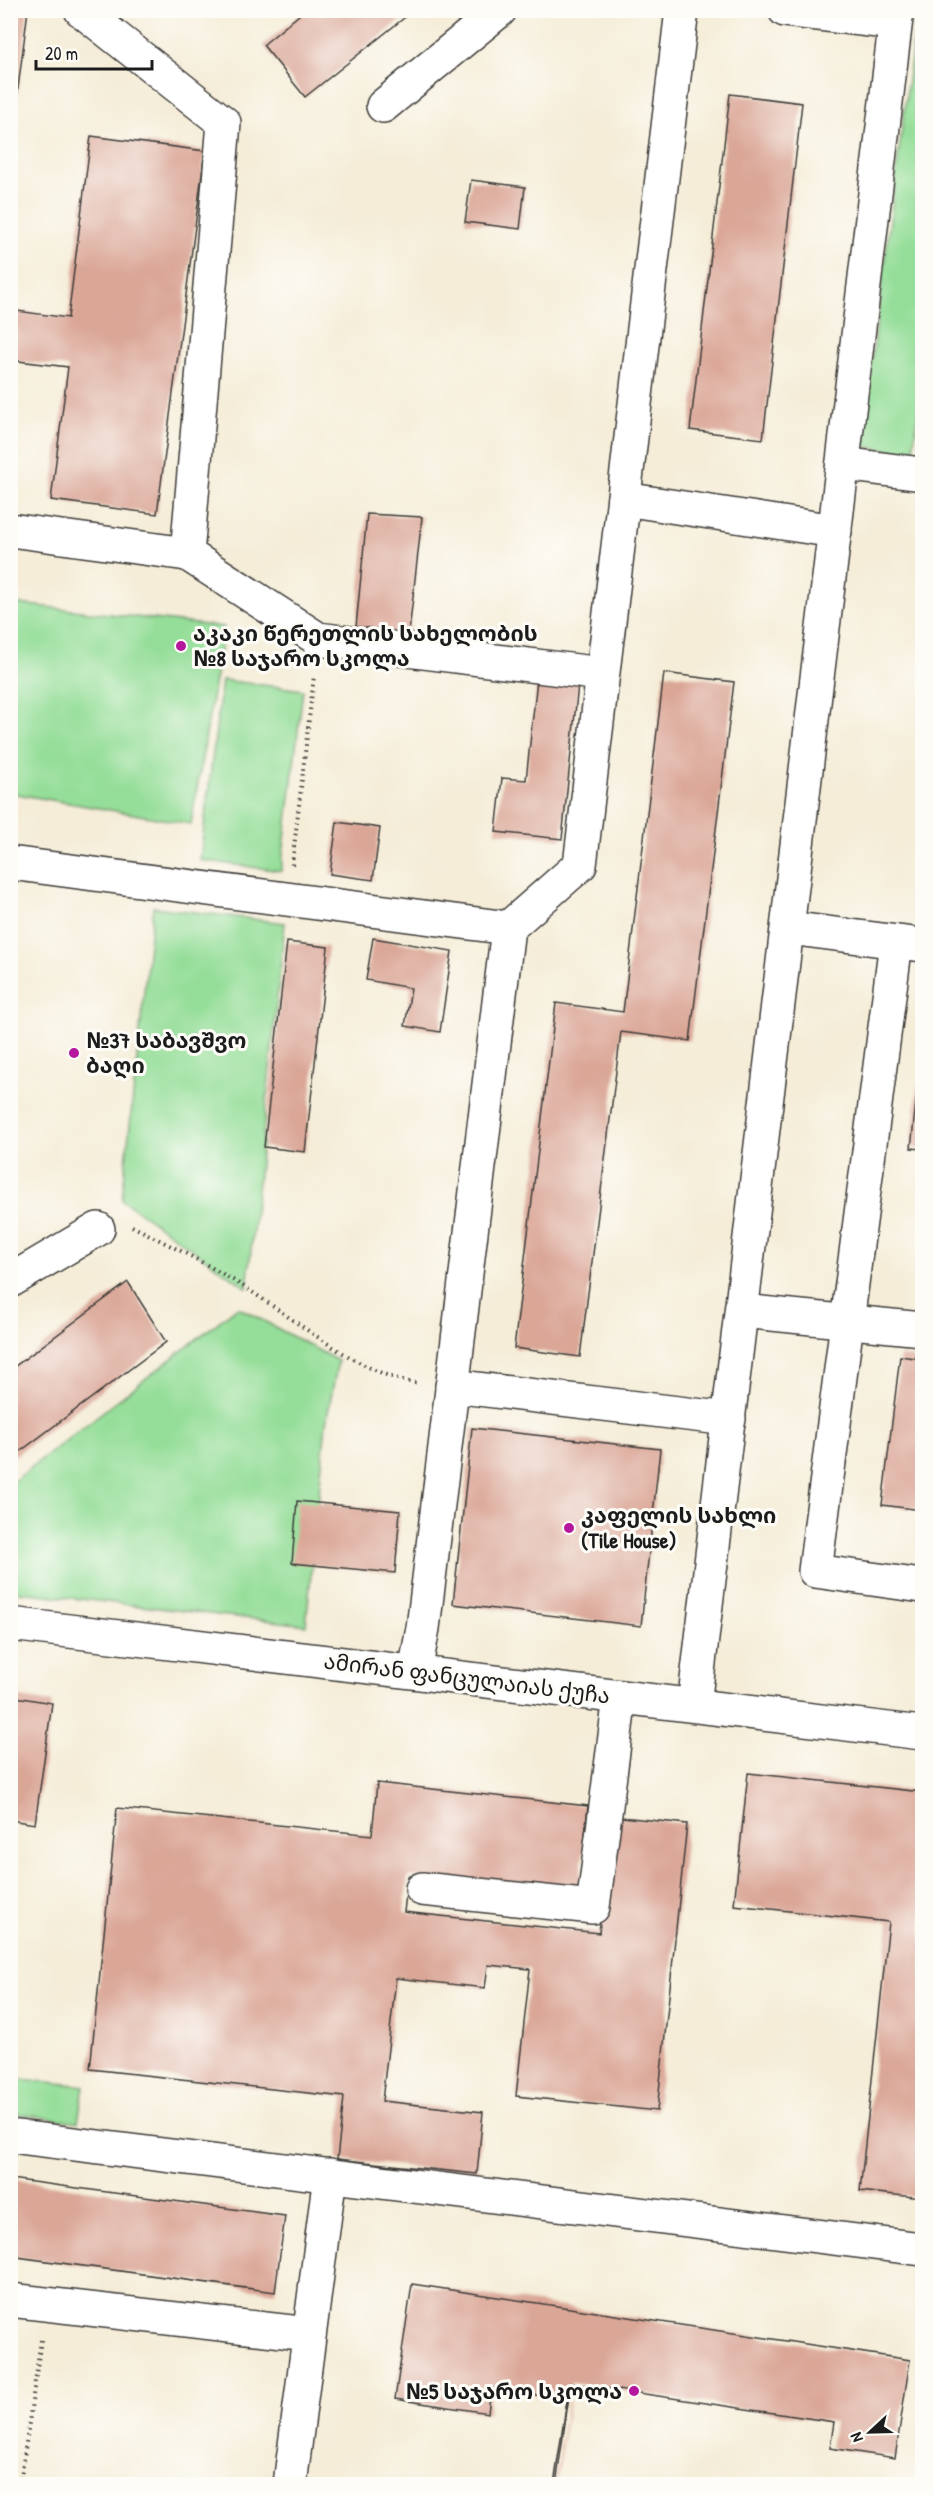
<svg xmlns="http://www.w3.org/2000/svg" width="933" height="2495" font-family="'Patrick Hand','Noto Sans Georgian',sans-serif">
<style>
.green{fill:#95de99;stroke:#587d5a;stroke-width:1.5}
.building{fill:#daa696}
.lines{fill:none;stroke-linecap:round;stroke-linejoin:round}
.minor-casing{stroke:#3d3b38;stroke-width:36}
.path{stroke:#3d3b38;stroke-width:4;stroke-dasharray:1.5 4.5;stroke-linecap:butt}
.minor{stroke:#fff;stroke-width:33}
.poi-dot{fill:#b5179e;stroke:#fdfcf7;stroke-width:2}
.labels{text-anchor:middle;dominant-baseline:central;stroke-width:6;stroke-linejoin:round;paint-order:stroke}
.poi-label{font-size:22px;font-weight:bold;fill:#1c1c1c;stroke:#fdfcf7;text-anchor:start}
.street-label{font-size:22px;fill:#1c1c1c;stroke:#fdfcf7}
</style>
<rect width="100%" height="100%" fill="#fdfcf7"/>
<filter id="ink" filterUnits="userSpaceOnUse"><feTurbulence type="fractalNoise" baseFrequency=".0167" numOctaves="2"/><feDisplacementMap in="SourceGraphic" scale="12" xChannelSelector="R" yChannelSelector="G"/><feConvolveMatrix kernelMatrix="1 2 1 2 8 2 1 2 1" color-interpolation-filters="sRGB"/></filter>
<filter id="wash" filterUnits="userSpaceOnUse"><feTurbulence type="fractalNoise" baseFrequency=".008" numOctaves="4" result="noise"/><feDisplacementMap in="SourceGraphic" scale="24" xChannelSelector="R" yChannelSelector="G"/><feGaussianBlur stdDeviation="1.35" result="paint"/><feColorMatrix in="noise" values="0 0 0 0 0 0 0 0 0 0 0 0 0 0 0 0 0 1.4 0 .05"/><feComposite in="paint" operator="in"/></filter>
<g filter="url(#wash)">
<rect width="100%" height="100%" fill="#f5edd8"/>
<g class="green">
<path d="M917 11H922V382L913 453 861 446Z"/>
<path d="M10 603 224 627 191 824 11 793Z"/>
<path d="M222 680 303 690 281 871 200 860Z"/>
<path d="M153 907 285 923 247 1288 122 1200Z"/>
<path d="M238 1307 338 1361 326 1423 306 1625 11 1591V1483Z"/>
<path d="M11 2078 84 2086 78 2122 11 2113Z"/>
</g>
<g id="blocks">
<g class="building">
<path d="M10 10H28L12 135H10Z"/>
<path d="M305 10H414L305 97 263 45Z"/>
<path d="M730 94 802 103 763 439 690 430Z"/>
<path d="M91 136 205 151 157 514 51 500 68 367 10 360V310L68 318Z"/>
<path d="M471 180 525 187 520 229 465 222Z"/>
<path d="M367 514 422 517 408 641 355 637Z"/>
<path d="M538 670 579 675 562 839 496 832 502 778 526 780Z"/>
<path d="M664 673 734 682 690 1041 621 1032 580 1357 514 1348 556 1003 623 1012Z"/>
<path d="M337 822 380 828 373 880 330 874Z"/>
<path d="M373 938 452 951 440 1032 405 1026 411 988 366 980Z"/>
<path d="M287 942 328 947 305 1152 264 1147Z"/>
<path d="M918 1084H922V1149L911 1148Z"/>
<path d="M128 1282 166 1342 10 1459V1370Z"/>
<path d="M900 1356 922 1359V1510L882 1505Z"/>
<path d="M472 1428 660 1449 641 1626 453 1604Z"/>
<path d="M297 1501 400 1511 395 1573 292 1563Z"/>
<path d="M10 1696 52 1703 35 1824 10 1820Z"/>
<path d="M748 1773 922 1792V2198L860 2191 889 1922 734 1905Z"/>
<path d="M377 1783 588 1806 579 1894 408 1876 404 1912 599 1933 612 1816 687 1824 657 2111 516 2096 530 1969 488 1965 485 1988 396 1978 382 2101 483 2112 477 2174 337 2159 344 2097 90 2069 117 1808 372 1835Z"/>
<path d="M10 2179 285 2216 275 2292 10 2256Z"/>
<path d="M412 2284 910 2360 895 2458 830 2448 834 2422 571 2383 556 2484H554L567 2400 491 2388 488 2413 395 2399Z"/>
</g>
</g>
</g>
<g filter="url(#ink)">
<use href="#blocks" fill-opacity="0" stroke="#3d3b38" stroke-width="1.5"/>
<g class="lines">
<defs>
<g id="minor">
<path d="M785 10 895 23"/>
<path d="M383 106 500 10"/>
<path d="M843 464 922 474"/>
<path d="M624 499 835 531"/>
<path d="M10 530 187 554 224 123 81 10"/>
<path d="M187 554 318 639 602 674"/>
<path d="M10 863 508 928"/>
<path d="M788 928 922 945"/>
<path d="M896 942 815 1571 922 1586"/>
<path d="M10 1281 98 1229"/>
<path d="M742 1311 922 1329"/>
<path d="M452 1386 729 1419"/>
<path d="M10 1624 922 1733"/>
<path d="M415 1672 423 1628 508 928 580 865 682 10"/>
<path d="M694 1705 897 10"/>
<path d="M422 1889 593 1907 620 1697"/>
<path d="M10 2136 922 2249"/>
<path d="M10 2300 309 2334"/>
<path d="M290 2484 330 2175"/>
</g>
</defs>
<use href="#minor" class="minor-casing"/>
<g class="path">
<path d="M292 865 314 676"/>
<path d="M132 1226C171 1246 212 1266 249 1290 294 1319 363 1376 416 1383"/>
<path d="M20 2484 41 2340"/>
</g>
<use href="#minor" class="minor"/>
</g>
</g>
<g class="poi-dot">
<circle cx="181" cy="646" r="6"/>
<circle cx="74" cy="1053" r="6"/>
<circle cx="569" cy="1528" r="6"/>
<circle cx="634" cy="2391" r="6"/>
</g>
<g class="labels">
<g class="poi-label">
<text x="193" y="633">აკაკი წერეთლის სახელობის<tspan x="193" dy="25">№8 საჯარო სკოლა</tspan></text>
<text x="86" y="1040">№37 საბავშვო<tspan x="86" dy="25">ბაღი</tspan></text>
<text x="581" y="1515">კაფელის სახლი<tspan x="581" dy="25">(Tile House)</tspan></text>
<text x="622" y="2391" text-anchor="end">№5 საჯარო სკოლა</text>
</g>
<g class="street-label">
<text transform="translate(467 1678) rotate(7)">ამირან ფანცულაიას ქუჩა</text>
</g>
</g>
<rect width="933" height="2495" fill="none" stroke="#fdfcf7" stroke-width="36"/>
<g transform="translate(870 2432) rotate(248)" stroke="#fdfcf7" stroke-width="4.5" paint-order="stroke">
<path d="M0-4.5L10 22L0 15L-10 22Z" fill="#1c1c1c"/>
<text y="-9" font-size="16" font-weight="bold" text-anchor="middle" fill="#1c1c1c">N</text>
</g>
<path d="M36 60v9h116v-9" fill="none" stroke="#1c1c1c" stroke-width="3"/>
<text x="45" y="60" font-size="18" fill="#1c1c1c" stroke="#fdfcf7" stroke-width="4.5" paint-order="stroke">20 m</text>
</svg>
